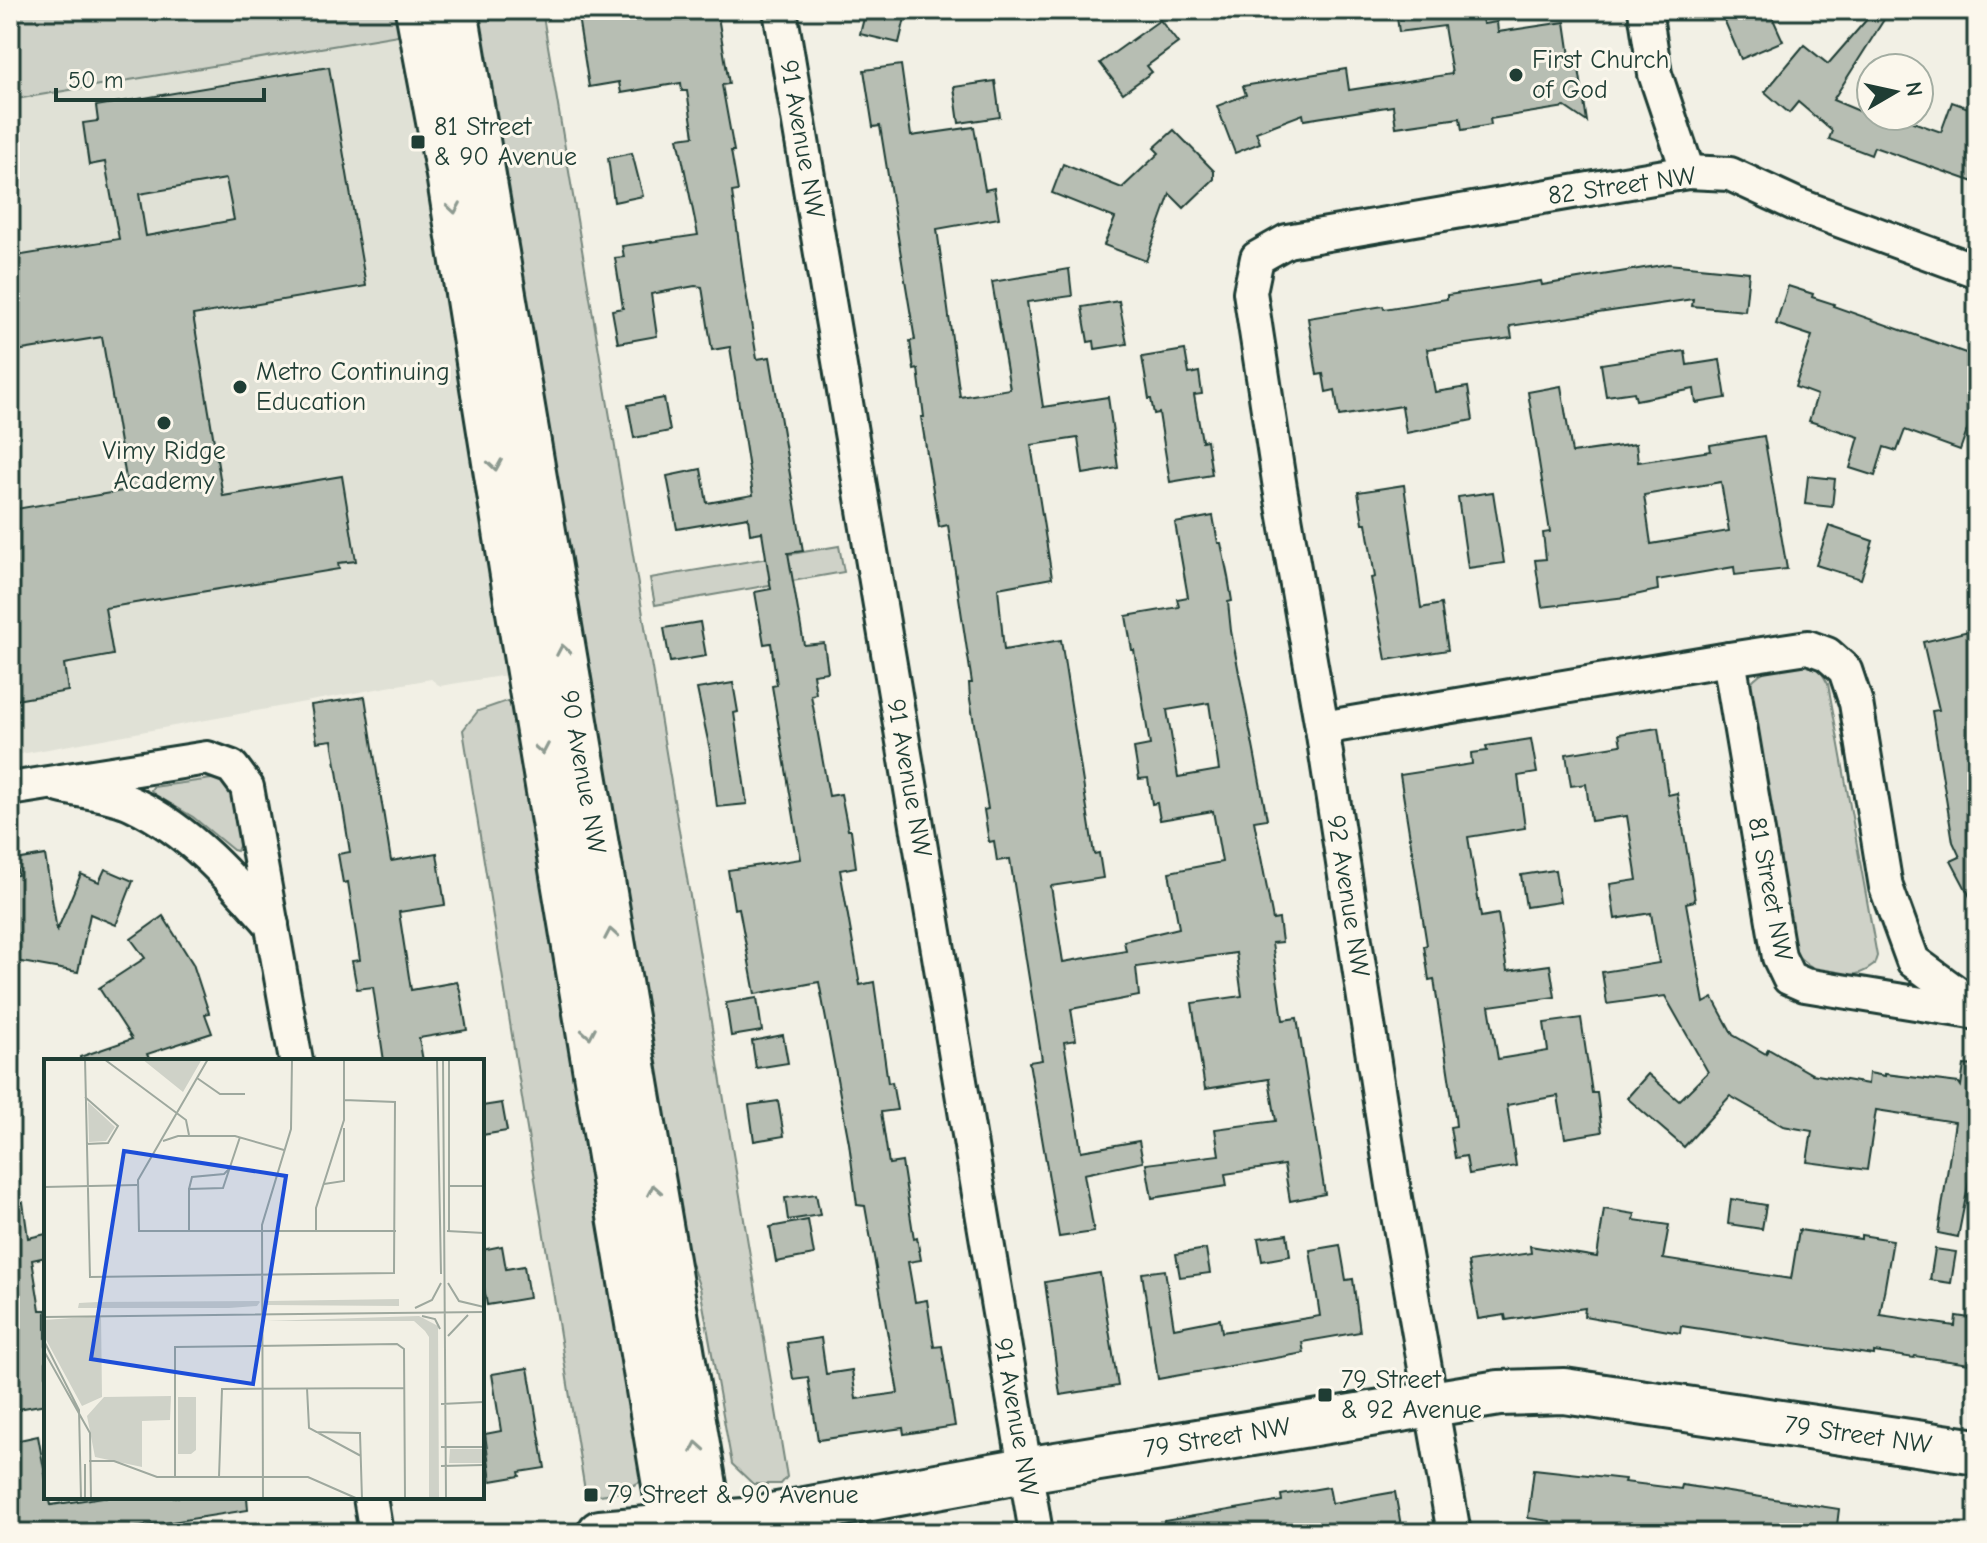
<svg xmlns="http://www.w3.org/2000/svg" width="1987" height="1543" font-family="'Comic Neue',sans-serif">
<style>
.built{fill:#e0e1d6}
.green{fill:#cfd2c8;stroke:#77887e;stroke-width:2}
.building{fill:#b7beb3;stroke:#1f3d34;stroke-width:2;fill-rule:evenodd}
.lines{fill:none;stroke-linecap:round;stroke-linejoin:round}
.street-casing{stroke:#1f3d34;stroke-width:38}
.secondary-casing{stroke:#1f3d34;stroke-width:50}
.street{stroke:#fbf7ec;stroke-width:32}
.secondary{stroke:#fbf7ec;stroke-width:44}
.oneway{stroke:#8d9a90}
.poi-dot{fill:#1f3d34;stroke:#fbf7ec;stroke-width:3}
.labels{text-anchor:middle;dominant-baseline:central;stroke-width:6;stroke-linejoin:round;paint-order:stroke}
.poi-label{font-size:26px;fill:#1f3d34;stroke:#fbf7ec;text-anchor:start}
.street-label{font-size:26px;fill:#1f3d34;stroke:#fbf7ec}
.inset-road{fill:none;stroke:#9ea89e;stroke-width:2}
.view{fill:#1d4ed8;fill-opacity:0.15;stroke:#1d4ed8;stroke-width:4}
.inset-edge{fill:none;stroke:#1f3d34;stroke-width:4}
</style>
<rect width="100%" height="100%" fill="#f2f0e5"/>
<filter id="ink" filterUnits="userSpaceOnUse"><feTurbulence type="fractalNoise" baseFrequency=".0125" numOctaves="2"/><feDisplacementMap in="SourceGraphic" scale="16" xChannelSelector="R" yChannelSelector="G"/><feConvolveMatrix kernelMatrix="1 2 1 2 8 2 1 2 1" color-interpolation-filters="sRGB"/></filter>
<g filter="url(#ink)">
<path class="built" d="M410 33 519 673 440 686 431 679 10 756V100Z"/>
<g class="green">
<path d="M10 10H406L410 33 10 100Z"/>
<path d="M473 10H542L787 1477 781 1484H753L732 1464 700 1288 681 1236Z"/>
<path d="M839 546 844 572 655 605 650 578Z"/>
<path d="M1807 663 1819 668 1828 684 1877 956 1874 965C1848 986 1811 974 1792 949L1747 691C1756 665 1783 667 1807 663Z"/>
<path d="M507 701 517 704 654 1475 620 1492 586 1497 463 730 478 711Z"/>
<path d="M219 778C238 789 237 825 239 846L237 851 233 850 193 817 154 794 151 790 153 787Z"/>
</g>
<g class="building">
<path d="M577 10H717L729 84 722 85 734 151H731L738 191 732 192 744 280 757 359 770 357 803 551 788 553 804 645 824 643 828 672 813 674 816 694 811 695 829 796 841 794 848 830H851L856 867 840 870 860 985 874 982 888 1083 892 1082 897 1110 881 1112 889 1164 902 1162 914 1239 917 1238 921 1260 908 1262 915 1302 927 1300 934 1347 942 1346 955 1426 904 1434 903 1428 818 1440 808 1377 793 1379 787 1343 821 1338 826 1374 852 1370 856 1399 898 1393 865 1206 857 1205 849 1143 819 982 755 994 739 908 734 909 728 870 801 859 772 686 777 685 771 643 764 644 755 592 771 589 762 532 750 534 748 517 677 529 667 476 701 469 707 503 753 495 730 347 712 350 702 287 695 286 651 294 657 336 618 343 612 310 623 308 615 258 624 257 622 246 698 235 678 138 694 136 687 91H682L681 83 621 93 619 82 589 87Z"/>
<path d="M866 10H907L899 43 860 34Z"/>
<path d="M1396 10H1481L1483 24 1497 22 1498 32 1565 22 1570 56 1577 55 1587 122 1565 107 1490 119 1491 125 1462 130 1460 118 1396 127 1393 106 1304 120 1303 114 1256 132 1260 143 1235 153 1217 106 1246 95 1243 86 1346 69 1349 90 1452 74 1444 26 1399 32Z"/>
<path d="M1720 10H1769L1783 41 1741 59Z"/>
<path d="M1875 10 1885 18 1833 100 1871 116H1896L1941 132 1952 102 1977 111V183L1874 147 1871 155 1829 139 1832 131 1798 102 1789 113 1765 92 1804 45 1828 64Z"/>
<path d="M1160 20 1178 43 1147 66 1152 72 1123 93 1100 63Z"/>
<path d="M901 65 911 136 974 127 985 190 994 188 999 218 937 229 960 397 1010 389 992 282 1069 269 1072 296 1027 302 1043 407 1108 397 1118 468 1083 474 1078 438 1031 445 1052 578 998 588 1004 650 1061 640 1094 854 1099 853 1103 878 1051 886 1063 962 1126 951 1124 941 1179 928 1169 872 1222 862 1213 811 1160 820 1157 803 1152 804 1148 778 1139 779 1134 748 1150 745 1134 650H1132L1126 616 1179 607 1177 599 1188 597 1175 523 1213 516 1218 543H1221L1228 577 1232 601 1228 602 1231 631 1267 819 1254 821 1273 920 1279 919 1282 942 1272 943 1283 1020 1297 1018 1325 1194 1290 1201 1284 1165 1225 1174 1227 1186 1152 1198 1146 1164 1219 1155 1215 1129 1276 1121 1269 1079 1205 1089 1192 1003 1242 996 1236 953 1136 967 1139 996 1071 1009 1076 1040 1064 1042 1081 1151 1139 1141 1143 1162 1084 1174 1094 1232 1059 1237 1029 1062 1042 1060 1010 859 997 861 994 841 989 842 984 810 988 809 970 699 969 683H972L948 525 939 527 921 417H924L918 369 914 370 910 341 915 340 904 274 880 126 873 127 864 70ZM1209 703 1219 770 1178 777 1167 710Z"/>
<path d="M329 67 366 286 193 315 223 496 342 476 356 561 338 563 339 569 105 608 113 655 64 664 68 691 10 701V510L128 490 102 337 10 352V257L119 239 105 162 89 165 83 123 98 121 96 106ZM226 179 234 220 146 236 139 194Z"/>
<path d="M995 81 1000 117 959 123 954 87Z"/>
<path d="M1174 130 1214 171V179L1184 208 1170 194 1146 261 1104 245 1115 218 1052 193 1063 164 1122 188 1159 153 1154 148Z"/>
<path d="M632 153 643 196 614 202 608 158Z"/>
<path d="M1668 264 1749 272 1745 311 1692 306 1693 299 1510 326 1512 338 1427 349 1435 392 1468 387 1473 420 1406 433 1402 406 1339 416 1335 390 1326 392 1323 374 1317 375 1308 318 1383 306 1384 309 1447 299V295L1476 291 1541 281 1542 285Z"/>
<path d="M1788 286 1813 294 1812 297 1834 304 1833 306 1977 357V402L1960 450 1905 430 1897 451 1884 447 1875 476 1850 468 1859 437 1809 421 1817 395 1795 387 1812 336 1776 324Z"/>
<path d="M1119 301 1127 344 1095 349 1094 341 1088 342 1082 307Z"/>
<path d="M1185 350 1189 374 1199 372 1202 394 1194 395 1202 441 1207 440 1212 475 1170 482 1159 413 1154 414 1151 399H1149L1142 357Z"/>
<path d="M1685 351 1687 365 1720 360 1726 398 1696 403 1694 389 1636 400 1634 392 1606 396 1601 364Z"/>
<path d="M1561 386 1572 453 1636 444 1638 462 1711 451 1710 445 1764 436 1787 569 1735 575 1734 567 1657 580 1658 590 1626 597 1542 607 1535 560 1546 559 1543 533 1550 532 1528 392ZM1721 482 1729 531 1651 544 1644 495Z"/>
<path d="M664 398 670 431 634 438 628 405Z"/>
<path d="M1808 476 1835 479 1832 507 1805 504Z"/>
<path d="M1404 485 1421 608 1441 604 1448 650 1386 660 1371 578 1375 577 1366 523H1363L1358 492Z"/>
<path d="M1493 492 1504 563 1468 568 1458 497Z"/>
<path d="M1829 526 1873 541 1861 579 1816 565Z"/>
<path d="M700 622 706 656 670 662 664 628Z"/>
<path d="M1977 629V910L1951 861 1960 857 1953 842 1932 711 1939 710 1923 642Z"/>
<path d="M733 683 738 712 734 713 747 804 717 807 710 750 697 689Z"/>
<path d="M365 697 391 861 437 853 438 860 445 905 399 912 411 990 457 982 460 990 467 1030 419 1038 423 1061H384L373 987 357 989 352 961 360 960 348 882 343 883 338 854 350 852 332 740 317 742 311 705Z"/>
<path d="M1658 728 1668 795 1677 793 1691 875 1695 901 1686 903 1704 1003 1713 998 1733 1035 1766 1054 1768 1049 1812 1074 1868 1084 1869 1073 1885 1076V1074L1959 1083 1961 1086 1964 1065 1977 1066V1125L1974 1156 1958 1237 1938 1233 1955 1122 1876 1110 1867 1170 1807 1162 1812 1131 1783 1126 1730 1096 1684 1147 1627 1098 1648 1074 1679 1101 1708 1072 1665 996 1607 1004 1602 972 1659 963 1651 913 1615 919 1610 884 1637 880 1627 816 1591 821 1586 784 1571 786 1566 754 1621 745 1619 734Z"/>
<path d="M1531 739 1537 773 1518 776 1525 828 1468 837 1481 917 1498 914 1507 971 1550 965 1555 997 1489 1006 1498 1059 1548 1051 1544 1023 1581 1018 1592 1093H1597L1602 1132 1565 1138 1558 1096 1507 1105 1516 1166 1469 1174 1466 1156 1455 1158 1450 1127 1456 1126 1455 1117 1434 979 1429 980 1424 946 1427 945 1400 775 1472 764 1471 753 1487 751 1486 746Z"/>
<path d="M45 855 57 931 81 874 99 882 105 869 133 881 116 925 90 914 78 972 10 960V876L18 875 15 860Z"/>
<path d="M1555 870 1560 902 1526 907 1521 875Z"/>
<path d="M163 916 193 964 209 1013 205 1014 212 1033 147 1054 150 1061H80V1057L132 1039 99 988 145 958 131 939Z"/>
<path d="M757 998 762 1031 731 1036 726 1003Z"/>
<path d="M783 1035 788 1063 756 1068 752 1041Z"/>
<path d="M778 1101 784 1136 754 1141 749 1105Z"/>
<path d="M502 1103 507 1131 482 1135V1106Z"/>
<path d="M816 1194 820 1215 788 1220 785 1198Z"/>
<path d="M1731 1199 1766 1205 1762 1229 1728 1224Z"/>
<path d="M23 1202 28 1238 46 1234V1257L32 1260 40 1310H46V1404L18 1409 15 1393 10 1394V1203Z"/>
<path d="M1604 1209 1635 1214 1634 1220 1669 1225 1663 1259 1791 1279 1799 1230 1861 1239V1235L1893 1240 1880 1315 1955 1326 1956 1316 1977 1319V1365L1915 1356 1914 1358 1874 1352V1355L1681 1326 1680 1333 1584 1316 1585 1308 1506 1320 1505 1315 1478 1319 1468 1262 1531 1253 1530 1246 1597 1257Z"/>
<path d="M808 1220 814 1255 776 1262 770 1227Z"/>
<path d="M1287 1234 1290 1256 1262 1261 1258 1238Z"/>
<path d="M1340 1245 1346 1280 1353 1279 1360 1332 1302 1342 1304 1353 1158 1379 1142 1273 1165 1270 1174 1328 1220 1319 1222 1332 1320 1316 1310 1250Z"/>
<path d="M502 1246 506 1269 524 1266 529 1298 487 1305 482 1276V1250Z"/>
<path d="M1206 1249 1210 1273 1180 1277 1176 1254Z"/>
<path d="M1935 1249 1956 1252 1951 1283 1930 1280Z"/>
<path d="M1100 1273 1118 1386 1060 1395 1045 1282Z"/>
<path d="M528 1368 545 1468 519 1472 520 1476 491 1481 485 1434 501 1431 492 1374Z"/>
<path d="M38 1436 46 1480V1497H49L51 1505 103 1497H247L248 1510 102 1533H12L10 1442Z"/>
<path d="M1534 1469 1625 1479 1624 1482 1681 1489 1682 1485 1839 1509 1836 1533H1548L1550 1521 1528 1518Z"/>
<path d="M1329 1487 1332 1503 1395 1492 1401 1526 1361 1533H1165L1164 1521 1282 1501 1281 1495Z"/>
</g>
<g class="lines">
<defs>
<g id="street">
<path d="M780 10 1036 1533"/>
<path d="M1645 10 1655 74 1688 172"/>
<path d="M1729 659 1808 647 1827 654 1845 670 1856 703 1886 887 1913 961 1977 1008"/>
<path d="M1322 728 1729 659 1779 957 1789 978 1805 985 1977 1013"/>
<path d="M60 786C83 792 112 794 133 804 190 831 231 878 272 925"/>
<path d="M10 789 207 758 232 767 247 787 296 1061"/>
<path d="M370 1497 376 1533"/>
<path d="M1454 1533 1395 1198 1322 728 1280 488 1250 292 1257 258 1287 241 1688 172 1730 174 1795 204 1977 271"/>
</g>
<g id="secondary">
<path d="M418 10 450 180 517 600 673 1533"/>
<path d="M455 10 712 1533"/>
<path d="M600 1533 744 1521 1025 1470 1499 1393 1564 1391 1977 1452"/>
</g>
</defs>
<use href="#street" class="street-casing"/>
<use href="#secondary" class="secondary-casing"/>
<use href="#street" class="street"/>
<use href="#secondary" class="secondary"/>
</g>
<defs><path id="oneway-chevron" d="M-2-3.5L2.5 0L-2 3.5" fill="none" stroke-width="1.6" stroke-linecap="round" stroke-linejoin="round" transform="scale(2)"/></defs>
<g class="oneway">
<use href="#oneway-chevron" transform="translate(454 208) rotate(81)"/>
<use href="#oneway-chevron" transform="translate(495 465) rotate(81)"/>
<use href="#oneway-chevron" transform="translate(563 650) rotate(-100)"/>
<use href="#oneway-chevron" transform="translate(542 749) rotate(80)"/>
<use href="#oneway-chevron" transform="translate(611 934) rotate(-100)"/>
<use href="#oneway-chevron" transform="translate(589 1033) rotate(80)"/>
<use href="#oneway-chevron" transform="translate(654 1190) rotate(-100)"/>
<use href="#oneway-chevron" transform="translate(697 1447) rotate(-100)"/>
</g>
</g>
<g class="poi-dot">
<circle cx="1516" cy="75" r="8"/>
<rect x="410" y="134" width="16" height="16" rx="4"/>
<circle cx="240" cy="387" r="8"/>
<circle cx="164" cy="423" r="8"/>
<rect x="1317" y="1387" width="16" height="16" rx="4"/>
<rect x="583" y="1487" width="16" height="16" rx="4"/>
</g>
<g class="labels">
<g class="poi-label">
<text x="1532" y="60">First Church<tspan x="1532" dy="30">of God</tspan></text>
<text x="434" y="127">81 Street<tspan x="434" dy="30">&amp; 90 Avenue</tspan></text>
<text x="256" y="372">Metro Continuing<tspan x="256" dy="30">Education</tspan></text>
<text x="164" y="451" text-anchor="middle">Vimy Ridge<tspan x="164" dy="30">Academy</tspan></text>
<text x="1341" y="1380">79 Street<tspan x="1341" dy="30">&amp; 92 Avenue</tspan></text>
<text x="607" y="1495">79 Street &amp; 90 Avenue</text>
</g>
<g class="street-label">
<text transform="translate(802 139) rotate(80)">91 Avenue NW</text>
<text transform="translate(1622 186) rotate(-8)">82 Street NW</text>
<text transform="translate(583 772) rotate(80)">90 Avenue NW</text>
<text transform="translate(909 778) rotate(80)">91 Avenue NW</text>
<text transform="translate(1770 889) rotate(79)">81 Street NW</text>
<text transform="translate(1348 896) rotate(81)">92 Avenue NW</text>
<text transform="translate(1016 1417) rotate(80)">91 Avenue NW</text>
<text transform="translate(1858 1435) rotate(8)">79 Street NW</text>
<text transform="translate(1217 1438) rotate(-9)">79 Street NW</text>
</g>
</g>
<g transform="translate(44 1059)">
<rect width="440" height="440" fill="#f2f0e5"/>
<path d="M98 0H158L139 33ZM44 43 71 68 62 82 45 83ZM355 240V247L223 246 224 242ZM53 243 215 242 216 243 213 247 185 249H34L35 244ZM57 257 58 338 38 347 0 277V261ZM375 257 394 267 395 440H385V278L381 272 370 262H222ZM127 337 126 361 98 362V408L51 398 43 357 60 338ZM134 338H152V391L147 395H134ZM406 390H440V404H405Z" fill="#cfd2c8"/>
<path class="inset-road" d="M41 0 46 218 350 214 351 43 300 41M60 0 142 61 145 76M164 0 94 121 95 172H352M393 0 397 215M399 0 402 440M153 19 176 35H201M41 38 74 67 64 84 42 85M119 82 134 77H191L240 91M280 125 300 122V69M404 127H440M0 128 93 126M145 130 148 118 180 115 185 110M403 172 440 174M405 172V0M145 173V130L179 129 196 78M272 173V149L300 61V0M404 224 415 242 440 248M371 249 388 241 397 224M378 257 391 260 396 270M0 258 440 253M404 277 424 256M0 282 35 351 37 440M0 292 46 374 47 440M263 329 265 369 317 397M397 345 440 343M272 373 316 374 318 440M397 388H440M45 402H70L113 418H264L314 440M397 407 440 406M131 418V288L353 285 360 290 361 440M175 418 178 330 361 329M41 440V405M219 440 218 166 247 70 248 0"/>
<path class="view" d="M80 92 242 117 209 325 47 300Z"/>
<rect width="440" height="440" class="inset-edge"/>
</g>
<rect width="1987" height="1543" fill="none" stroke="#fbf7ec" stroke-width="40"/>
<rect x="20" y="20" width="1947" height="1503" fill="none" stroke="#1f3d34" stroke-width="3" filter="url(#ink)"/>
<g transform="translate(1895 92) rotate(81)"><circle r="38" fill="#fbf7ec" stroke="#a3ada2" stroke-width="2"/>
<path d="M0-6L14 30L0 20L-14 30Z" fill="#1f3d34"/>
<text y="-12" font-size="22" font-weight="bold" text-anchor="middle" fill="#1f3d34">N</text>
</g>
<path d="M56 88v12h208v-12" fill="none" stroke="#1f3d34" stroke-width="4"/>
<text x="68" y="88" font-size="24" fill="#1f3d34" stroke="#fbf7ec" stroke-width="6" paint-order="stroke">50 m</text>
</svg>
